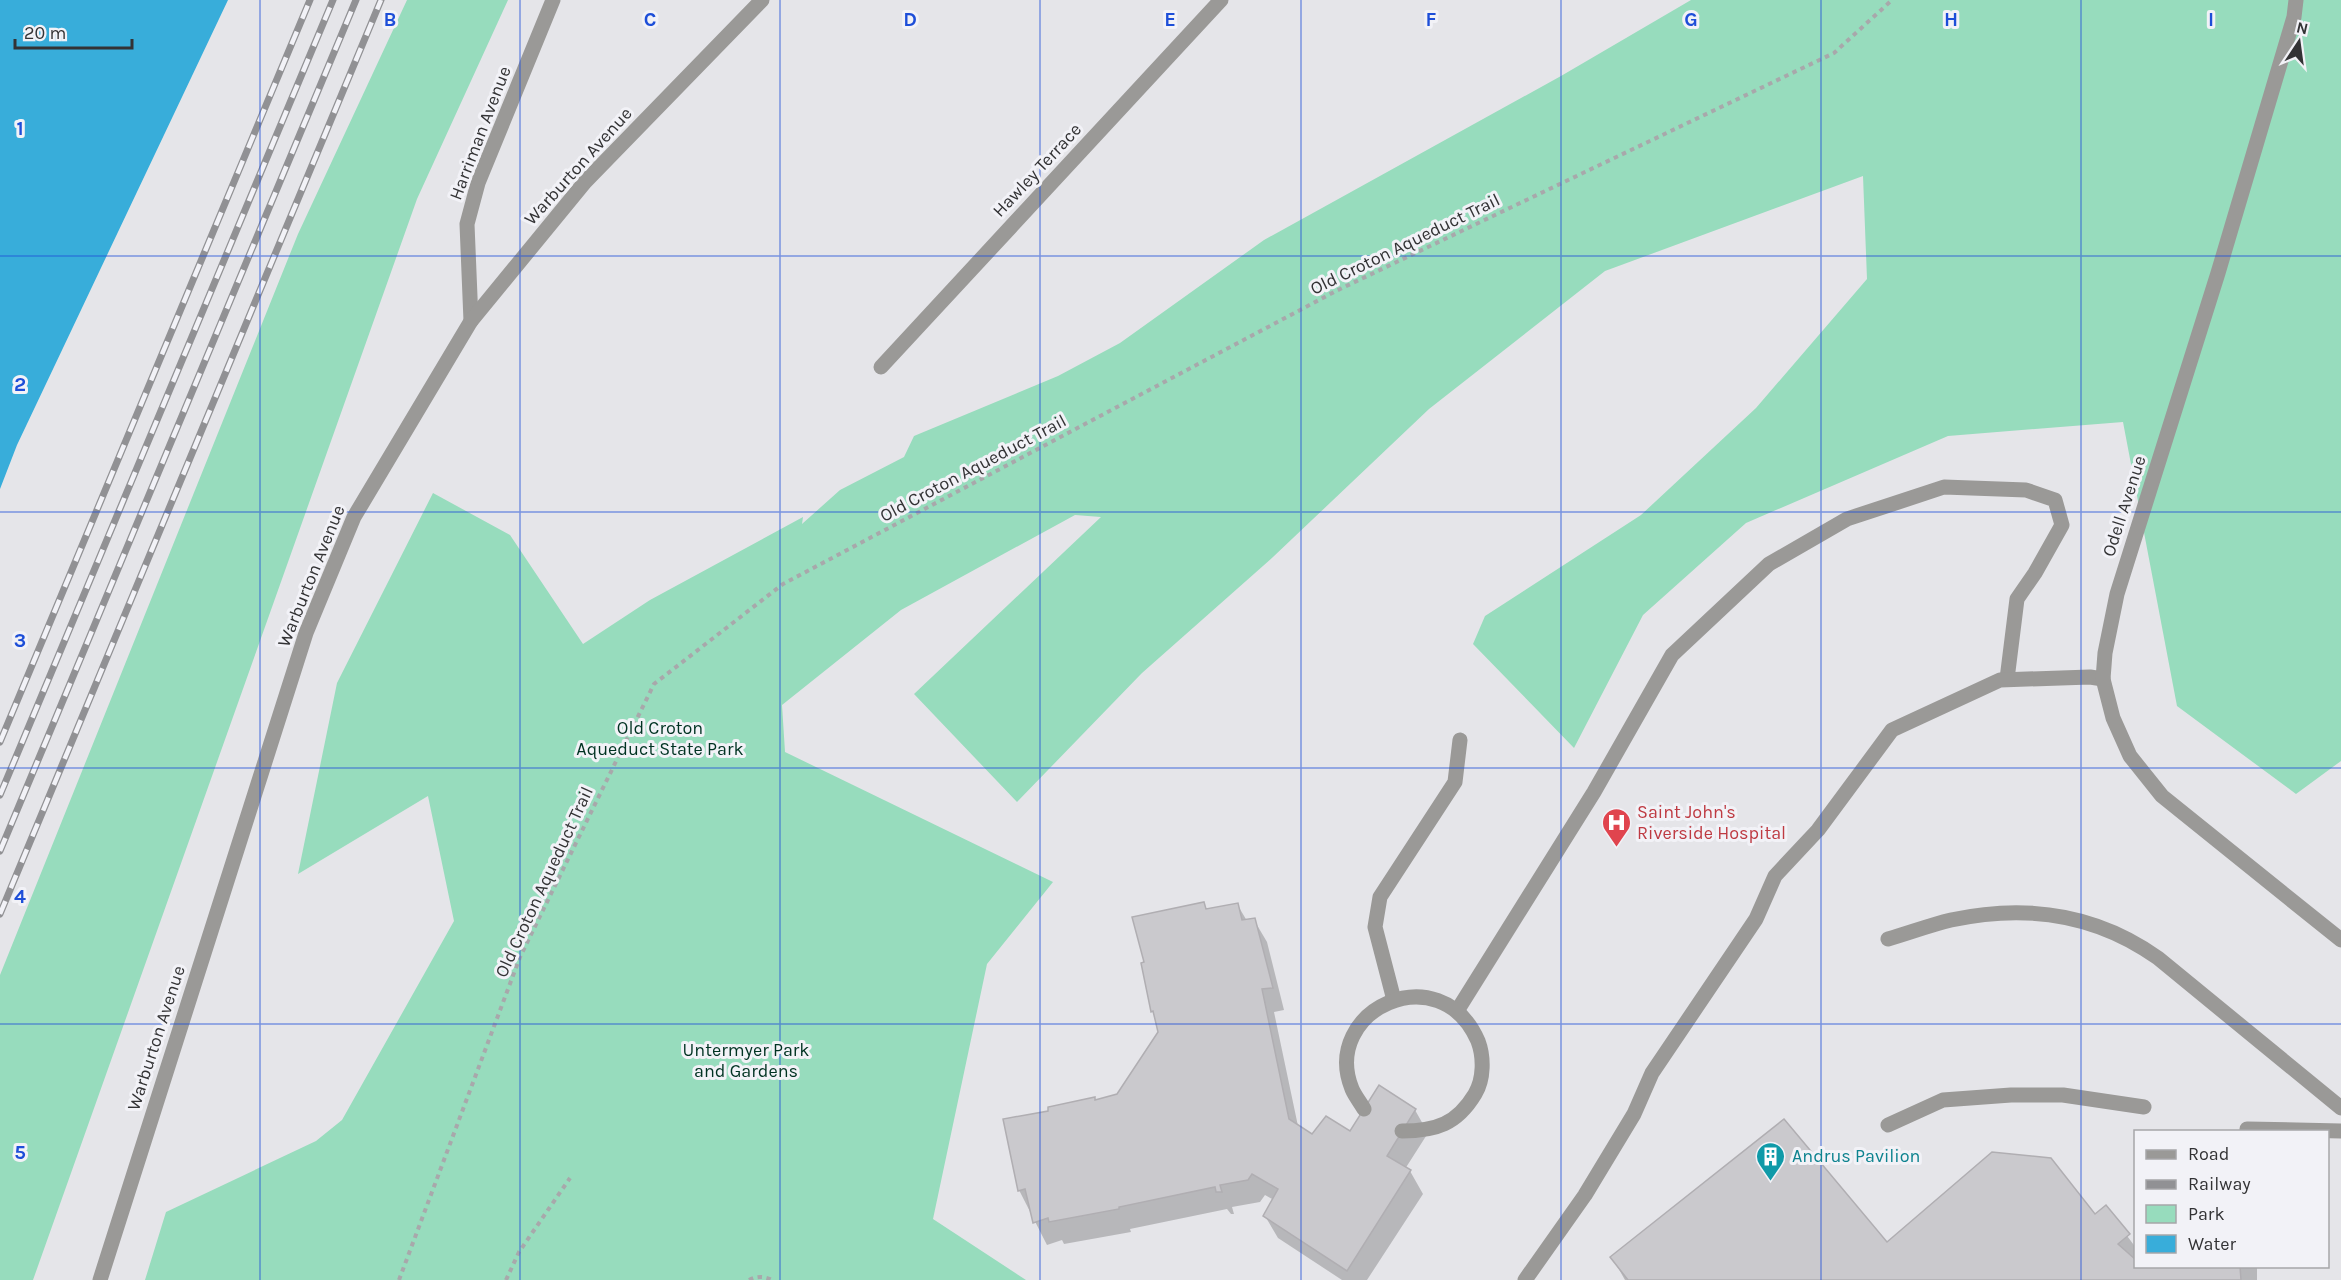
<svg xmlns="http://www.w3.org/2000/svg" width="2341" height="1280" font-family="Karla,sans-serif">
<style>
.green{fill:#97dcbd}
.water{fill:#38adda}
.shadow{fill:#0003}
.building{fill:#cac9cd;stroke:#b0aeb2;stroke-width:1.5}
.lines{fill:none;stroke-linecap:round;stroke-linejoin:round}
.path{stroke:#a8a8ab;stroke-width:4;stroke-dasharray:4.5 4.5;stroke-linecap:butt}
.service{stroke:#9a9997;stroke-width:15}
.minor{stroke:#9a9997;stroke-width:15}
.tertiary{stroke:#9a9997;stroke-width:15}
.rail-casing{stroke:#919194;stroke-width:7}
.rail{stroke:#f2f2f7;stroke-width:4.5;stroke-dasharray:14;stroke-linecap:butt}
.grid{fill:none;stroke:#1d4ed8;stroke-width:1.5;stroke-opacity:0.55}
.labels{text-anchor:middle;dominant-baseline:central;stroke-width:6;stroke-linejoin:round;paint-order:stroke}
.street-label{font-size:18px;fill:#333335;stroke:#f2f2f7}
.park-label{font-size:18px;fill:#032;stroke:#f2f2f7}
.health-label{font-size:18px;fill:#be3a42;stroke:#f2f2f7;text-anchor:start}
.culture-label{font-size:18px;fill:#0d838f;stroke:#f2f2f7;text-anchor:start}
.grid-label{font-size:20px;text-anchor:middle;font-weight:bold;fill:#1d4ed8;stroke:#f2f2f7;stroke-width:6;stroke-linejoin:round;paint-order:stroke}
</style>
<rect width="100%" height="100%" fill="#e5e5e9"/>
<g class="green">
<path d="M407 0H508L417 199 33 1280H0V975L298 234Z"/>
<path d="M1691 0H2341V761L2296 794 2177 706 2123 422 1948 436 1746 523 1643 615 1574 748 1473 644 1485 616 1641 515 1756 408 1867 279 1863 176 1605 271 1429 409 1273 557 1142 673 1017 802 914 694 1101 517 1075 515 901 610 782 705 785 752 1053 882 987 964 933 1219 1026 1280H145L166 1212 316 1141 342 1120 454 921 428 796 298 874 337 683 433 493 510 535 583 644 650 600 803 517 802 524 840 490 904 457 914 436 1058 376 1120 343 1264 240 1561 76Z"/>
</g>
<path class="water" d="M0 0H228L17 445 0 489Z"/>
<g class="shadow">
<path d="M1204 904 1207 910 1237 904 1247 921 1254 920 1267 942 1284 1010 1274 1012 1298 1126 1313 1136 1350 1133 1415 1110 1428 1133 1405 1169 1410 1171 1423 1194 1367 1280H1342L1278 1238 1265 1216 1274 1200 1265 1195 1260 1202 1232 1207 1234 1214H1231L1227 1209 1130 1229 1131 1232 1064 1244 1062 1240 1047 1245 1019 1190 1096 1101 1118 1096 1159 1032 1157 1019 1152 1011Z"/>
<path d="M2106 1207 2136 1248V1266H2257V1280H1625L1612 1257 1886 1244 2095 1217Z"/>
</g>
<g class="building">
<path d="M1204 902 1206 909 1238 903 1242 920 1255 918 1273 988 1262 989 1289 1119 1312 1134 1326 1116 1350 1131 1379 1085 1416 1109 1387 1156 1411 1170 1347 1271 1263 1216 1278 1189 1252 1174 1248 1180 1220 1185 1222 1192H1216L1215 1187 1119 1207V1209L1049 1222 1048 1218 1033 1223 1025 1189 1018 1191 1003 1119 1048 1111V1107L1095 1097V1100L1117 1094 1158 1032 1153 1011 1151 1012 1141 963 1144 962 1132 917Z"/>
<path d="M1784 1119 1887 1242 1992 1152 2051 1158 2095 1214 2106 1205 2130 1234 2118 1244 2136 1260V1266H2240L2241 1280H1628L1610 1257Z"/>
</g>
<g class="lines">
<g class="path">
<path d="M399 1280 520 957 654 684 783 584 1336 291 1834 53 1892 0"/>
<path d="M506 1280 519 1252 570 1178"/>
<path d="M749 1280C757 1276 764 1276 772 1280"/>
</g>
<g class="service">
<path d="M1888 939C1909 933 1930 925 1951 920 2025 904 2095 913 2158 958L2341 1108"/>
<path d="M1394 1000 1375 927 1380 897 1455 782 1460 740"/>
<path d="M1457 1011 1594 792 1672 655 1769 564 1847 519 1944 487 2026 490 2055 500 2062 525 2035 573 2017 599 2007 679"/>
<path d="M1364 1109C1360 1102 1355 1096 1352 1089 1320 1010 1440 954 1478 1041 1484 1057 1484 1079 1475 1094 1457 1124 1436 1131 1402 1131"/>
<path d="M1888 1125 1943 1100 2011 1095H2063L2144 1107"/>
<path d="M2247 1129 2341 1131"/>
<path d="M1525 1280 1585 1195 1634 1114 1652 1073 1756 919 1775 876 1818 830 1892 730 2000 680 2090 677 2103 679"/>
</g>
<g class="minor">
<path d="M471 321 467 224 478 183 553 0"/>
<path d="M881 367 1221 0"/>
</g>
<g class="tertiary">
<path d="M2296 0 2294 17 2218 273 2117 594 2105 653 2103 679 2113 718 2130 756 2162 796 2341 940"/>
<path d="M100 1280 306 633 354 517 471 321 585 182 762 0"/>
</g>
<defs>
<g id="rail">
<path d="M0 742 310 0"/>
<path d="M0 795 333 0"/>
<path d="M0 851 356 0"/>
<path d="M0 914 381 0"/>
</g>
</defs>
<use href="#rail" class="rail-casing"/>
<use href="#rail" class="rail"/>
</g>
<path class="grid" d="M260 0V1280M520 0V1280M780 0V1280M1040 0V1280M1301 0V1280M1561 0V1280M1821 0V1280M2081 0V1280M0 256H2341M0 512H2341M0 768H2341M0 1024H2341"/>
<defs>
<symbol id="hospital-pin" viewBox="-11 -11 22 30"><path d="M0 17L-7.5 6A9.5 9.5 0 1 1 7.5 6Z" fill="#e0444e" stroke="#f2f2f7"/><path d="M-5-5h3v3.5h4V-5h3V5h-3V1.5h-4V5h-3Z" fill="#fff"/></symbol>
<symbol id="building-pin" viewBox="-11 -11 22 30"><path d="M0 17L-7.5 6A9.5 9.5 0 1 1 7.5 6Z" fill="#0f9aa8" stroke="#f2f2f7"/><path d="M-4-6H4V6H1V3H-1V6H-4ZM-2.5-4.3h1.7v1.8h-1.7ZM.8-4.3h1.7v1.8H.8ZM-2.5-1h1.7V.8h-1.7ZM.8-1h1.7V.8H.8Z" fill="#fff"/></symbol>
</defs>
<g fill-rule="evenodd">
<use href="#hospital-pin" x="1600" y="806" width="33" height="45"/>
<use href="#building-pin" x="1754" y="1140" width="33" height="45"/>
</g>
<g class="labels">
<g class="street-label">
<text transform="translate(480 133) rotate(-69)">Harriman Avenue</text>
<text transform="translate(578 166) rotate(-48)">Warburton Avenue</text>
<text transform="translate(1037 170) rotate(-47)">Hawley Terrace</text>
<text transform="translate(1405 244) rotate(-26)">Old Croton Aqueduct Trail</text>
<text transform="translate(973 468) rotate(-28)">Old Croton Aqueduct Trail</text>
<text transform="translate(2124 506) rotate(-72)">Odell Avenue</text>
<text transform="translate(311 576) rotate(-68)">Warburton Avenue</text>
<text transform="translate(544 882) rotate(-65)">Old Croton Aqueduct Trail</text>
<text transform="translate(156 1038) rotate(-72)">Warburton Avenue</text>
</g>
<g class="park-label">
<text x="660" y="728">Old Croton<tspan x="660" dy="21">Aqueduct State Park</tspan></text>
<text x="746" y="1050">Untermyer Park<tspan x="746" dy="21">and Gardens</tspan></text>
</g>
<g class="health-label">
<text x="1637" y="812">Saint John's<tspan x="1637" dy="21">Riverside Hospital</tspan></text>
</g>
<g class="culture-label">
<text x="1792" y="1156">Andrus Pavilion</text>
</g>
</g>
<g class="grid-label">
<text x="390" y="26">B</text>
<text x="650" y="26">C</text>
<text x="910" y="26">D</text>
<text x="1170" y="26">E</text>
<text x="1431" y="26">F</text>
<text x="1691" y="26">G</text>
<text x="1951" y="26">H</text>
<text x="2211" y="26">I</text>
<text x="20" y="135">1</text>
<text x="20" y="391">2</text>
<text x="20" y="647">3</text>
<text x="20" y="903">4</text>
<text x="20" y="1159">5</text>
</g>
<rect x="2134" y="1130" width="195" height="138" fill="#f2f2f7" stroke="#a6a6a9" stroke-width="1.5"/>
<rect x="2146" y="1150" width="30" height="9" fill="#9a9997" stroke="#a6a6a9" stroke-width="1.5"/>
<text x="2188" y="1160" font-size="18" fill="#333335">Road</text>
<rect x="2146" y="1180" width="30" height="9" fill="#919194" stroke="#a6a6a9" stroke-width="1.5"/>
<text x="2188" y="1190" font-size="18" fill="#333335">Railway</text>
<rect x="2146" y="1205" width="30" height="18" fill="#97dcbd" stroke="#a6a6a9" stroke-width="1.5"/>
<text x="2188" y="1220" font-size="18" fill="#333335">Park</text>
<rect x="2146" y="1235" width="30" height="18" fill="#38adda" stroke="#a6a6a9" stroke-width="1.5"/>
<text x="2188" y="1250" font-size="18" fill="#333335">Water</text>
<g transform="translate(2299 42) rotate(13)" stroke="#f2f2f7" stroke-width="4.5" paint-order="stroke">
<path d="M0-4.5L10 22L0 15L-10 22Z" fill="#333335"/>
<text y="-9" font-size="16" font-weight="bold" text-anchor="middle" fill="#333335">N</text>
</g>
<path d="M15 39v9h117v-9" fill="none" stroke="#333335" stroke-width="3"/>
<text x="24" y="39" font-size="18" fill="#333335" stroke="#f2f2f7" stroke-width="4.5" paint-order="stroke">20 m</text>
</svg>
